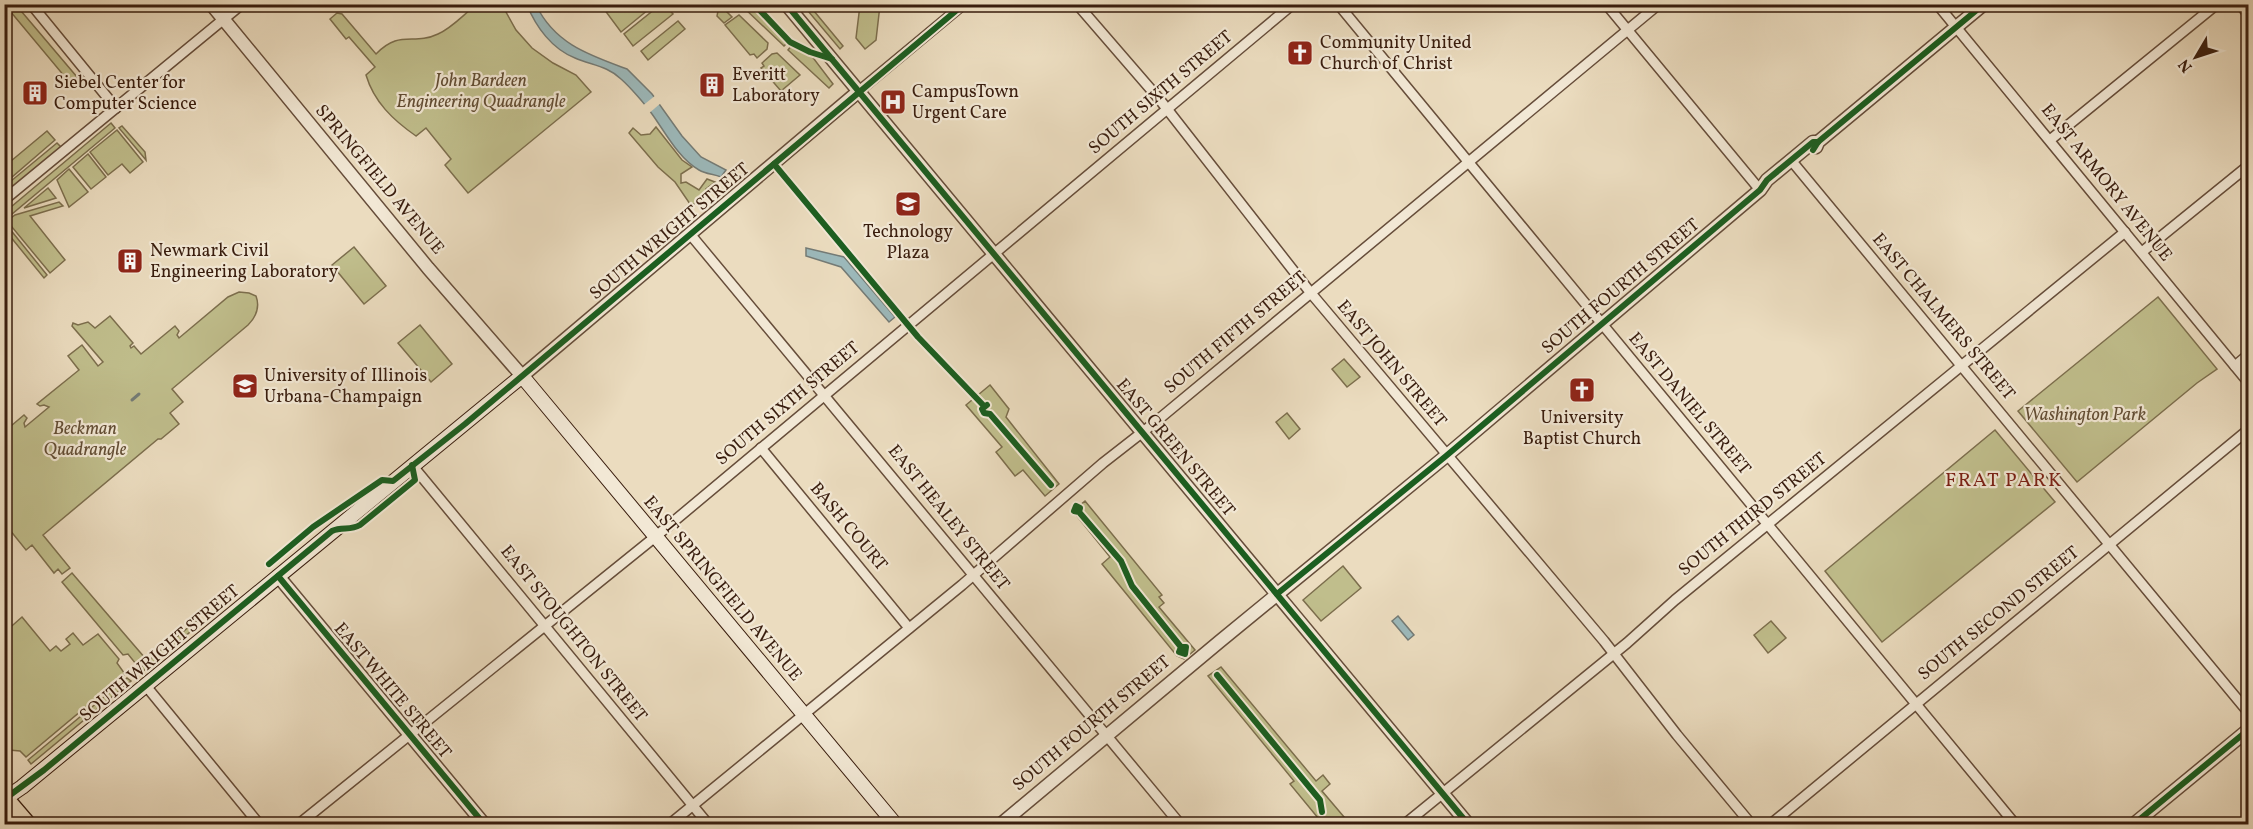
<svg xmlns="http://www.w3.org/2000/svg" width="2253" height="829" font-family="Vollkorn,serif">
<style>
.green{fill:#c0be8c;stroke:#7c6e4d;stroke-width:1.5}
.water{fill:#9cb9bb;stroke:#747b76;stroke-width:1.5}
.pier{fill:#ebdcbf}
.lines{fill:none;stroke-linecap:round;stroke-linejoin:round}
.stream{stroke:#747b76;stroke-width:3}
.minor-casing{stroke:#664d3a;stroke-width:12}
.tertiary-casing{stroke:#664d3a;stroke-width:15}
.secondary-casing{stroke:#391d0e;stroke-width:16}
.primary-casing{stroke:#391d0e;stroke-width:18}
.minor{stroke:#f2e8d5;stroke-width:9}
.tertiary{stroke:#f2e8d5;stroke-width:12}
.secondary{stroke:#f2e8d5;stroke-width:14}
.primary{stroke:#ebdcbf;stroke-width:15}
.cycleway-casing{stroke:#f2e8d5;stroke-width:10}
.cycleway{stroke:#1b5e20;stroke-width:6}
.labels{text-anchor:middle;dominant-baseline:central;stroke-width:4.5;stroke-linejoin:round;paint-order:stroke}
.poi-label{font-size:18px;fill:#391d0e;stroke:#f2e8d5;text-anchor:start}
.park-label{font-size:18px;font-style:italic;fill:#624d34;stroke:#f2e8d5}
.street-label{font-size:18px;fill:#391d0e;stroke:#f2e8d5}
.neighbourhood-label{font-size:20px;letter-spacing:1.5px;fill:#7a1f14;stroke:#f2e8d5}
</style>
<rect width="100%" height="100%" fill="#ebdcbf"/>
<filter id="stains"><feTurbulence type="fractalNoise" baseFrequency=".00333" numOctaves="4"/><feColorMatrix values="0 0 0 0 .2 0 0 0 0 .09 0 0 0 0 .02 0 0 0 .5 -.17"/></filter>
<radialGradient id="worn" r=".72"><stop offset=".6" stop-color="#630" stop-opacity="0"/><stop offset="1" stop-color="#630" stop-opacity=".3"/></radialGradient>
<g class="green">
<path d="M5 5H16L77 77 70 83Z"/>
<path d="M476 5H502L516 30 532 48 553 63 576 75 591 92 468 193 445 165 451 159 426 128 416 136C393 120 374 102 366 75L375 67 349 37 346 39 330 19 337 13 342 14 376 54C400 29 413 46 438 34 452 28 464 14 476 5Z"/>
<path d="M601 5H654L621 32Z"/>
<path d="M660 5H665L673 14 633 46 624 34Z"/>
<path d="M741 5H751L788 42 784 46Z"/>
<path d="M803 5H809L843 46 840 49Z"/>
<path d="M860 5H880L876 40 865 49 856 38Z"/>
<path d="M723 8 732 17 724 23 717 16 718 11Z"/>
<path d="M739 15 768 43 767 49 757 58 754 54 750 55 725 25Z"/>
<path d="M678 21 685 29 648 60 641 51Z"/>
<path d="M792 45 811 55 833 84 829 88 788 50Z"/>
<path d="M777 53 800 75 781 91 761 68 764 66 762 63 772 54Z"/>
<path d="M111 123 115 128 6 219 5 212Z"/>
<path d="M122 126 145 152 146 160 119 128Z"/>
<path d="M656 127 682 160 692 167 681 174V183L686 182 699 190 707 179 715 182 706 189 708 192 694 204H690L675 182 658 167 629 133 633 128 641 135 650 134Z"/>
<path d="M117 130 143 162 130 173 122 164 108 175 90 152Z"/>
<path d="M47 131 55 140 5 183V166Z"/>
<path d="M57 143 62 148 5 195V186Z"/>
<path d="M88 154 106 177 91 189 73 167Z"/>
<path d="M69 169 88 192 69 207 57 180Z"/>
<path d="M48 188 56 198 24 208Z"/>
<path d="M59 202 63 206 30 216 65 260 50 273 7 221 15 215Z"/>
<path d="M5 223 47 275 44 278 5 230Z"/>
<path d="M354 247 386 286 364 304 332 265Z"/>
<path d="M239 292 249 293 256 296C260 307 256 317 248 325L172 389 183 402 170 413 179 424 161 439H158L43 535 70 568 62 574 58 569 54 573 32 545 26 550 5 524V431L24 415 27 418 24 423 25 427 49 407 44 405 40 406 37 404 79 370 68 356 82 345 98 366 103 362 72 326 73 323 78 325 88 322 95 328 110 316 133 343 130 346 131 348 134 346 141 354 175 326 179 331 177 335 179 338 228 297Z"/>
<path d="M2158 297 2217 369 2197 383 2077 482 2018 411Z"/>
<path d="M420 325 452 364 431 382 398 343Z"/>
<path d="M1344 359 1360 377 1347 387 1332 369Z"/>
<path d="M990 385 1009 409 1006 417 1059 484 1045 496 1023 470 1015 476 996 452 1002 447 966 405Z"/>
<path d="M1287 413 1300 429 1289 439 1276 422Z"/>
<path d="M1995 430 2055 502 1882 642 1825 571Z"/>
<path d="M1085 501 1162 595 1159 597 1164 603 1159 607 1195 650 1184 659 1177 656 1102 564 1110 557 1073 511Z"/>
<path d="M1343 566 1361 588 1321 621 1303 600Z"/>
<path d="M72 573 145 658 139 664H136L128 654 123 655 62 582Z"/>
<path d="M22 617 50 651 56 646 61 651 70 644 66 639 73 633 83 645 98 634 119 659 117 663 125 674 26 757 20 751 9 750 4 748 5 632Z"/>
<path d="M197 620 196 627 142 672 140 668Z"/>
<path d="M1771 621 1786 638 1768 653 1754 635Z"/>
<path d="M1221 667 1316 781 1323 775 1330 784 1322 791 1350 824H1323L1290 784 1294 781 1208 676Z"/>
<path d="M127 678 131 681 31 764 28 760Z"/>
</g>
<g class="water">
<path d="M527 5H536C555 44 589 55 627 69L652 94 682 136 701 157 726 170 721 177C713 174 706 174 699 170 679 159 665 132 652 114 645 104 630 87 621 79 608 66 591 65 575 58 552 49 536 27 527 5Z"/>
<path d="M806 248 844 257 895 317 889 322 841 267 806 256Z"/>
<path d="M1398 616 1414 635 1408 640 1392 621Z"/>
</g>
<path class="pier" d="M656 95 661 103 648 114 641 107Z"/>
<g class="lines">
<path class="stream" d="M132 400 139 394"/>
<defs>
<g id="minor">
<path d="M31 4 116 108"/>
<path d="M1077 4 1160 100 1310 292 1604 641 1677 735 1751 824"/>
<path d="M1338 4 2015 824"/>
<path d="M1606 4 1760 190"/>
<path d="M1937 4 2248 382"/>
<path d="M859 91 964 4"/>
<path d="M2050 140 2217 4"/>
<path d="M1795 165 2248 712"/>
<path d="M4 200 242 4"/>
<path d="M690 234 1180 824"/>
<path d="M2142 252 2248 166"/>
<path d="M2235 366 2248 355"/>
<path d="M761 448 909 628"/>
<path d="M412 465 708 824"/>
<path d="M146 686 259 824"/>
<path d="M299 824 655 537 1293 4"/>
<path d="M670 824 962 585 1103 463 1153 424 1659 4"/>
<path d="M1405 824 1627 643 1675 600 2125 232"/>
<path d="M1771 824 2248 430"/>
</g>
<g id="tertiary">
<path d="M211 4 428 268 522 376 859 91"/>
<path d="M786 4C1013 278 1241 550 1468 824"/>
<path d="M2242 4 2248 12"/>
<path d="M1816 147 1818 142 1984 4"/>
<path d="M278 576 484 824"/>
<path d="M1001 824 1219 642 1446 456 1734 212 1760 190 1767 180 1813 142H1818"/>
<path d="M2134 824 2248 730"/>
</g>
<path id="secondary" d="M6 798 22 787 522 376 895 824"/>
<path id="primary" d="M4 796 28 824"/>
</defs>
<use href="#minor" class="minor-casing"/>
<use href="#tertiary" class="tertiary-casing"/>
<use href="#secondary" class="secondary-casing"/>
<use href="#primary" class="primary-casing"/>
<use href="#minor" class="minor"/>
<use href="#tertiary" class="tertiary"/>
<use href="#secondary" class="secondary"/>
<use href="#primary" class="primary"/>
<defs>
<g id="cycleway">
<path d="M754 4 790 42 810 52 832 59"/>
<path d="M786 4C1013 278 1241 550 1468 824"/>
<path d="M1813 150 1818 142 1984 4"/>
<path d="M774 164 918 337 984 406"/>
<path d="M987 405 982 409 984 413 990 414 1051 485"/>
<path d="M1079 512 1080 508 1076 506 1074 511 1079 512 1121 561 1132 586 1181 647H1186L1185 654 1179 652 1181 647"/>
<path d="M269 564 313 527 382 480 393 481 465 424 964 4"/>
<path d="M278 576 484 824"/>
<path d="M1277 594 1446 456 1734 212 1760 190 1767 180 1813 142H1818"/>
<path d="M1217 675 1320 800 1322 812"/>
<path d="M6 798 44 770 332 531C342 526 350 531 360 525L415 480 412 465"/>
<path d="M2134 824 2248 730"/>
</g>
</defs>
<use href="#cycleway" class="cycleway-casing"/>
<use href="#cycleway" class="cycleway"/>
</g>
<defs>
<symbol id="church-square" viewBox="-11 -11 22 22"><rect x="-9" y="-9" width="18" height="18" rx="4" fill="#8f2418" stroke="#f2e8d5"/><path d="M-1.2-6h2.4v3.5h3.3v2.4h-3.3V6h-2.4V-.1h-3.3v-2.4h3.3Z" fill="#fff"/></symbol>
<symbol id="building-square" viewBox="-11 -11 22 22"><rect x="-9" y="-9" width="18" height="18" rx="4" fill="#8f2418" stroke="#f2e8d5"/><path d="M-4-6H4V6H1V3H-1V6H-4ZM-2.5-4.3h1.7v1.8h-1.7ZM.8-4.3h1.7v1.8H.8ZM-2.5-1h1.7V.8h-1.7ZM.8-1h1.7V.8H.8Z" fill="#fff"/></symbol>
<symbol id="hospital-square" viewBox="-11 -11 22 22"><rect x="-9" y="-9" width="18" height="18" rx="4" fill="#8f2418" stroke="#f2e8d5"/><path d="M-5-5h3v3.5h4V-5h3V5h-3V1.5h-4V5h-3Z" fill="#fff"/></symbol>
<symbol id="university-square" viewBox="-11 -11 22 22"><rect x="-9" y="-9" width="18" height="18" rx="4" fill="#8f2418" stroke="#f2e8d5"/><path d="M0-5L7-2L0 1L-7-2ZM-4 1L0 2.5L4 1V4Q0 6-4 4Z" fill="#fff"/></symbol>
</defs>
<g fill-rule="evenodd">
<use href="#church-square" x="1285" y="38" width="30" height="30"/>
<use href="#building-square" x="697" y="70" width="30" height="30"/>
<use href="#building-square" x="20" y="78" width="30" height="30"/>
<use href="#hospital-square" x="878" y="87" width="30" height="30"/>
<use href="#university-square" x="893" y="189" width="30" height="30"/>
<use href="#building-square" x="115" y="246" width="30" height="30"/>
<use href="#university-square" x="230" y="371" width="30" height="30"/>
<use href="#church-square" x="1567" y="375" width="30" height="30"/>
</g>
<g class="labels">
<g class="poi-label">
<text x="1320" y="43">Community United<tspan x="1320" dy="21">Church of Christ</tspan></text>
<text x="732" y="75">Everitt<tspan x="732" dy="21">Laboratory</tspan></text>
<text x="54" y="83">Siebel Center for<tspan x="54" dy="21">Computer Science</tspan></text>
<text x="912" y="92">CampusTown<tspan x="912" dy="21">Urgent Care</tspan></text>
<text x="908" y="232" text-anchor="middle">Technology<tspan x="908" dy="21">Plaza</tspan></text>
<text x="150" y="251">Newmark Civil<tspan x="150" dy="21">Engineering Laboratory</tspan></text>
<text x="264" y="376">University of Illinois<tspan x="264" dy="21">Urbana-Champaign</tspan></text>
<text x="1582" y="418" text-anchor="middle">University<tspan x="1582" dy="21">Baptist Church</tspan></text>
</g>
<g class="park-label">
<text x="481" y="81">John Bardeen<tspan x="481" dy="21">Engineering Quadrangle</tspan></text>
<text x="2085" y="415">Washington Park</text>
<text x="85" y="429">Beckman<tspan x="85" dy="21">Quadrangle</tspan></text>
</g>
<g class="street-label">
<text transform="translate(1161 93) rotate(-40)">SOUTH SIXTH STREET</text>
<text transform="translate(379 180) rotate(50)">SPRINGFIELD AVENUE</text>
<text transform="translate(2106 183) rotate(51)">EAST ARMORY AVENUE</text>
<text transform="translate(670 232) rotate(-40)">SOUTH WRIGHT STREET</text>
<text transform="translate(1621 287) rotate(-40)">SOUTH FOURTH STREET</text>
<text transform="translate(1943 317) rotate(50)">EAST CHALMERS STREET</text>
<text transform="translate(1236 333) rotate(-40)">SOUTH FIFTH STREET</text>
<text transform="translate(1391 364) rotate(50)">EAST JOHN STREET</text>
<text transform="translate(788 404) rotate(-40)">SOUTH SIXTH STREET</text>
<text transform="translate(1689 404) rotate(50)">EAST DANIEL STREET</text>
<text transform="translate(1175 448) rotate(50)">EAST GREEN STREET</text>
<text transform="translate(1753 515) rotate(-39)">SOUTH THIRD STREET</text>
<text transform="translate(948 518) rotate(51)">EAST HEALEY STREET</text>
<text transform="translate(848 527) rotate(50)">BASH COURT</text>
<text transform="translate(722 589) rotate(50)">EAST SPRINGFIELD AVENUE</text>
<text transform="translate(1999 614) rotate(-39)">SOUTH SECOND STREET</text>
<text transform="translate(573 634) rotate(51)">EAST STOUGHTON STREET</text>
<text transform="translate(160 654) rotate(-40)">SOUTH WRIGHT STREET</text>
<text transform="translate(392 691) rotate(50)">EAST WHITE STREET</text>
<text transform="translate(1092 724) rotate(-40)">SOUTH FOURTH STREET</text>
</g>
<g class="neighbourhood-label">
<text x="2004" y="481">FRAT PARK</text>
</g>
</g>
<rect width="2253" height="829" fill="none" stroke="#ebdcbf" stroke-width="24"/>
<rect x="6" y="6" width="2241" height="817" fill="none" stroke="#391d0e" stroke-width="3"/>
<rect x="12" y="12" width="2229" height="805" fill="none" stroke="#391d0e" stroke-width="1.5"/>
<g transform="translate(2196 57) rotate(231)" stroke="#f2e8d5" stroke-width="4.5" paint-order="stroke">
<path d="M0-4.5L10 22L0 15L-10 22Z" fill="#391d0e"/>
<text y="-9" font-size="16" font-weight="bold" text-anchor="middle" fill="#391d0e">N</text>
</g>
<rect width="100%" height="100%" filter="url(#stains)"/>
<rect width="100%" height="100%" fill="url(#worn)"/>
</svg>
